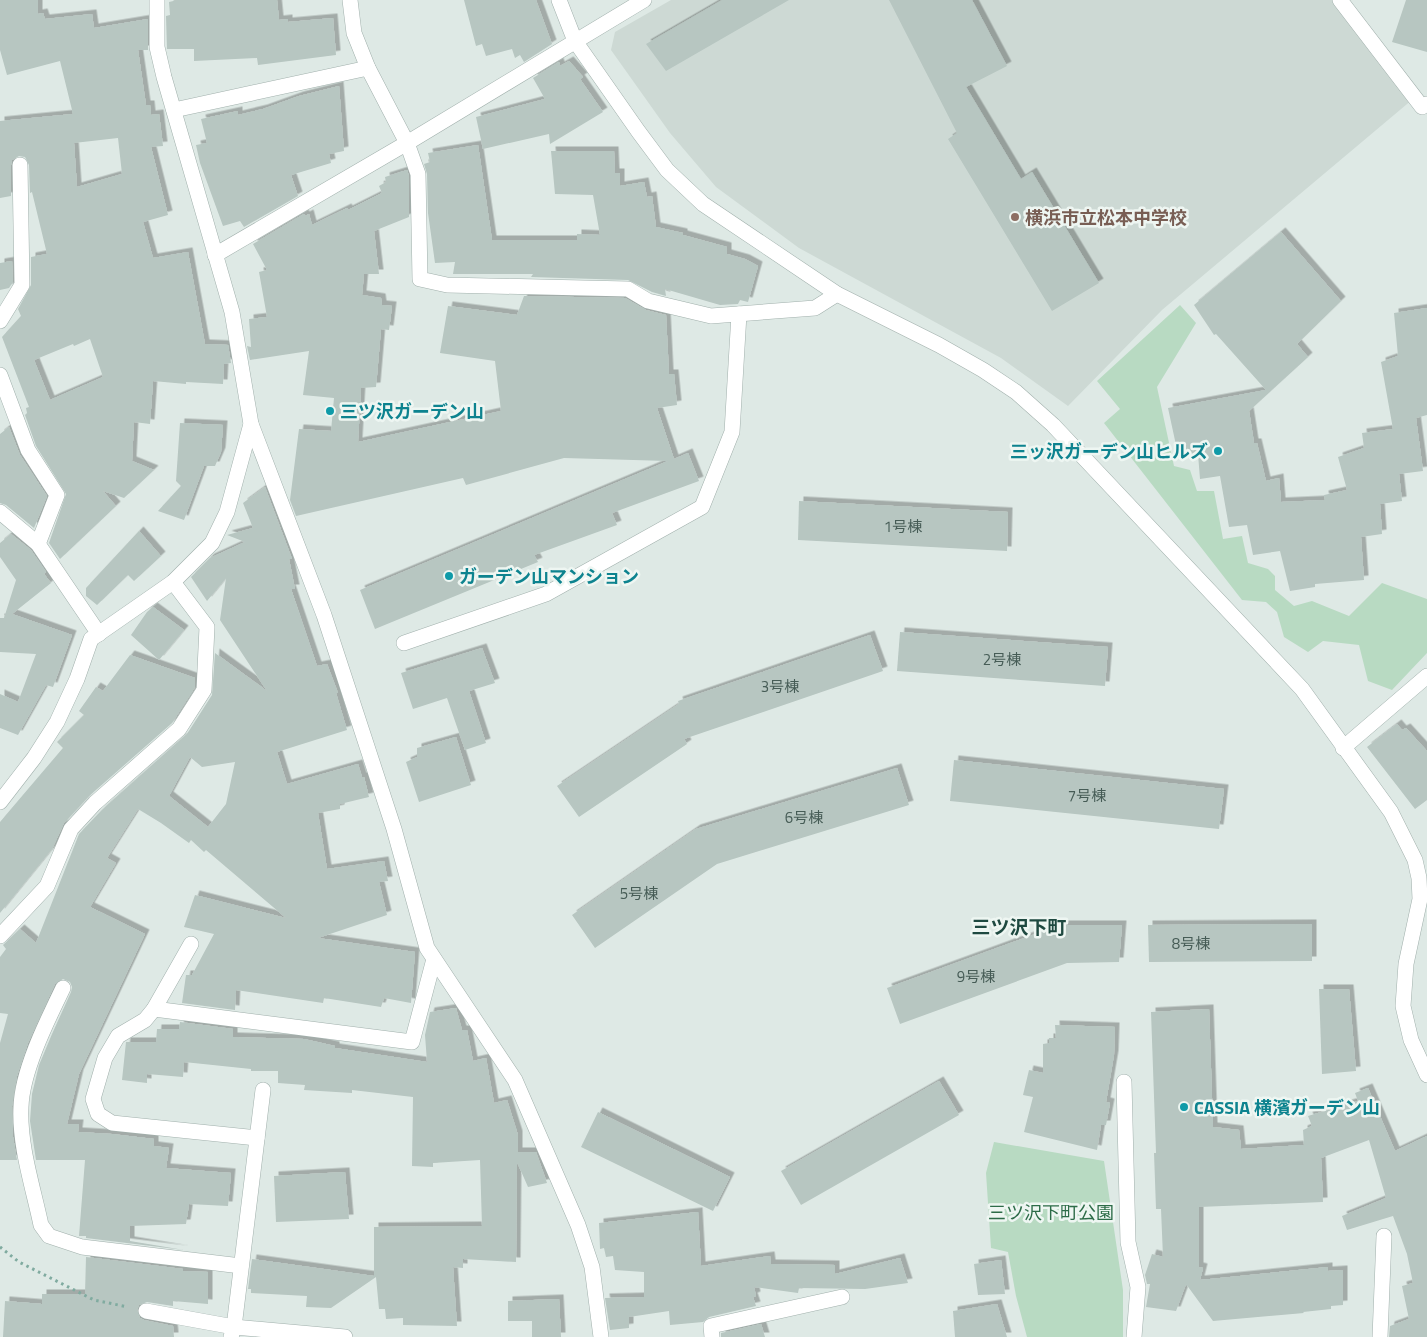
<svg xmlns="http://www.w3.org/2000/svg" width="1427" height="1337" font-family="'Titillium Web','Noto Sans JP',sans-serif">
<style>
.built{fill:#cdd9d4}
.green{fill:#b8dac2}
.building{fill:#b7c6c1;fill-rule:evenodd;filter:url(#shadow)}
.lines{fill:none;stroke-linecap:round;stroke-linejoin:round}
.minor-casing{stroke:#a1b0ac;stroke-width:16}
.path{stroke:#80aba0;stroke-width:3;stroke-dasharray:2.5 4;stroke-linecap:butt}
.minor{stroke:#fff;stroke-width:15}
.education-dot{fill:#8d6e63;stroke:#eef6f2;stroke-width:2}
.culture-dot{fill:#0f9aa8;stroke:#eef6f2;stroke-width:2}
.labels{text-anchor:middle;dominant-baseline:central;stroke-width:5;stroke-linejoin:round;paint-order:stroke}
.number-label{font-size:15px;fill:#465c56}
.education-label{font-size:18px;font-weight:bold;fill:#785e54;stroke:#eef6f2;text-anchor:start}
.culture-label{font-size:18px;font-weight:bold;fill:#0d838f;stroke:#eef6f2;text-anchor:start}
.park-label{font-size:18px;fill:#2d6c48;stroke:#eef6f2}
.neighbourhood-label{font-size:19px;font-weight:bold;fill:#1e4940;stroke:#eef6f2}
</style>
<defs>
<filter id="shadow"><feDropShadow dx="4.5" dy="-4.5" stdDeviation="0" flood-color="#0004"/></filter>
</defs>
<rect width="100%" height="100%" fill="#dee9e5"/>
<path class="built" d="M671 0H1332L1413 99 1162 310 1068 406 1001 358 799 248 716 187 670 133 611 50 615 32Z"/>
<g class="green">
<path d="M1180 305 1196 323 1157 387 1174 466 1190 470 1197 491H1214L1223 539 1242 536 1248 563 1268 569 1275 576V590L1294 606 1312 601 1349 616 1382 583 1427 599V653L1392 690 1368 681 1359 645 1323 641 1308 652 1284 637 1277 612 1266 602 1242 600 1104 423 1120 409 1097 381Z"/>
<path d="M994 1142 1104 1161 1123 1290V1337H1027L1016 1296 1008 1252 991 1248 986 1173Z"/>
</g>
<g class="building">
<path d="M0 0H38V14L43 13 45 19 92 14 94 28 148 19V50H138L146 105H150L151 115 159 114 163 146 151 147 168 215 143 222 153 258 188 252 205 344 228 345 231 363 224 364 223 384 186 382V384L153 381 150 424 134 422 132 461 154 470 124 498 103 491 116 506 60 559 49 543 66 494 36 446 25 415 27 413 26 408 29 407 2 337 21 316 18 309 31 285V257L47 254 32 192 30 193 29 165 25 157 19 156 12 160 11 165V196L0 198V121L73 114 60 61 7 75 0 50ZM118 138 122 174 77 187 74 143ZM90 339 103 377 50 400 34 360 73 344 74 346Z"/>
<path d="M178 0H277L279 20 288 19V22L333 18 336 55 258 65 257 58 194 61V49H167L166 16 170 15 169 2Z"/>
<path d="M464 0H536L552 44 524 62 520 55 515 58 512 49 486 56 482 44 476 46Z"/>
<path d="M722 0H789L666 71 646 44Z"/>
<path d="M889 0H972L1007 66 966 87 1021 179 1032 172 1099 283 1052 311 948 139 957 133Z"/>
<path d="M1406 0H1427V52L1392 42Z"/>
<path d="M569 61 583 77 580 79 603 112 550 144 549 134 483 149 476 117 545 99 533 78 559 62 560 66Z"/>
<path d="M339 86 344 151 329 154 331 163 291 175 298 196 244 227 240 221 223 226 200 163 196 145 207 143 201 119 238 111V115L263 109 299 96Z"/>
<path d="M478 145 492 240H577V234L600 235 593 195 555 194 551 151H614L615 173H620V186L644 182 647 197 652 196 656 227 683 233V235L727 247V254L745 259 758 266 748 302 740 300 738 304 720 305 665 289 666 296 652 292 628 280 531 277 533 274H453L455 262 435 263 428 213 427 174 424 164 430 162 428 153Z"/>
<path d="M407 170 409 176V217L374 231 379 274H364L362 295 381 298 382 305 392 306 389 330 381 329 376 387 361 388 358 442 501 411 495 361 440 353 448 306 517 315 524 296 625 298 646 310 666 315 669 374H674L677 405 657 408 674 459 688 453 699 481 612 513 617 525 534 555 538 562 375 629 360 590 668 461 564 458 466 485 463 478 296 516 290 500 299 429 331 431 334 398 303 395 309 351 250 360 247 346 251 347 249 319 267 317 259 272 267 270 253 244 304 214 305 216 309 214 312 225 347 208 348 210 382 193 379 186 386 182 385 177Z"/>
<path d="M1281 232 1341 301 1297 344 1308 357 1249 411 1254 443H1257L1266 481 1279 478 1281 502 1325 500 1324 495 1347 490 1338 457 1364 448 1362 433 1393 429 1381 362 1398 356 1394 313 1427 308V415L1416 418 1423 471 1399 474 1402 501 1380 504 1382 534 1361 537 1364 580 1315 584V587L1290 591 1280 551 1253 555 1247 525 1229 527 1220 476 1200 479 1198 454 1179 459 1168 408 1266 390 1216 334 1214 335 1194 305Z"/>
<path d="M12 261 13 282 9 288 0 290V263Z"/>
<path d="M180 423 223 425 221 452 215 466H204L184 520 158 511 181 486 176 481Z"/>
<path d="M9 427 20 455 47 496 34 528 6 505 0 503V434Z"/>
<path d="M265 487 292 559H289L295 589H291L317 666 327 664 338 693H336L347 730 277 752 287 784 358 764 362 777H364L369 797 340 804V809L318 813 327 869 384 861 388 881 379 882 387 915 318 938 415 952 411 1003 384 998 381 1007 324 998 323 1003 236 990 235 1010 182 1003 186 975H192L214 934 184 927 195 895 286 918 206 850 204 852 191 840 189 843 161 823 138 809 107 858 116 863 90 907 145 934 79 1074 67 1124H79L78 1132 112 1134 154 1139V1146L169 1148 166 1168 231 1173 228 1206 189 1204 186 1224 130 1226V1241L184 1250 86 1238V1236H79L85 1160H36L30 1121 32 1094 39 1065 52 1034 71 992 72 987 70 982 63 979 55 984 28 1043 17 1076 12 1106 13 1137 17 1160H0V1043L8 1014 0 1013V957L6 949 3 945 20 929 36 943 79 834 102 810 187 734 212 695 215 653 267 691 220 620 226 578 207 601 191 577 210 558 245 542 227 535 253 528 243 503ZM190 757 202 767 235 762 226 804 208 827 169 796Z"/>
<path d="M799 501 1008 512 1007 551 798 540Z"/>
<path d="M139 531 161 556 134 581 128 575 97 605 86 596V588Z"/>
<path d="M11 534 31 550 46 572 44 574 51 583 12 614 72 635 53 687 46 685 18 735 0 728V694L18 702 36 654 0 652V618H4L16 580 0 557V543Z"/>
<path d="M153 607 184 630 159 660 131 635 147 612Z"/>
<path d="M900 632 1108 647 1105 686 897 671Z"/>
<path d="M870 635 883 671 684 739 687 744 579 817 557 786 679 704 678 701Z"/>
<path d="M482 648 495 683 469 691 486 743 465 750 447 698 413 709 401 673Z"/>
<path d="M130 655 195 678V687L172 723 89 796 64 823 52 849 0 913V822L63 748 57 742 84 715 79 711 96 687 103 691Z"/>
<path d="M1397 724 1402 730 1406 728 1427 751V800L1415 809 1367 747Z"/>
<path d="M456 737 471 785 419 802 406 762 417 757V748Z"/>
<path d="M954 760 1224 789 1219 829 950 801Z"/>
<path d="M897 768 909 805 717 864 595 948 572 915 696 829Z"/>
<path d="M1312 924V961L1149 962 1148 925Z"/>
<path d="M1060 925H1122L1119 962 1067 963 900 1024 887 988Z"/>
<path d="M1319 989H1349L1356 1071 1322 1074Z"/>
<path d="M456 1008 462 1030H467L473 1061 486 1058 494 1103 507 1100 518 1135V1152H536L547 1183 528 1187 517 1162 516 1262 463 1259V1268L453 1267 457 1326 403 1325V1318L386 1319 385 1309H379L376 1277 331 1308 306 1307 307 1296 251 1293V1289H248L252 1259 374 1276V1227L482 1226 480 1160 433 1163V1167L412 1166 413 1097 352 1090V1093L304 1090 305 1085 278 1083V1071H251V1069L184 1062 183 1077 147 1074V1083L122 1080 126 1042H156L157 1029H179L180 1022 233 1029V1037L304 1039 335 1046V1048L427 1062 425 1035 430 1012Z"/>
<path d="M1209 1009 1213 1127 1239 1130 1241 1149 1304 1145 1303 1130 1312 1126 1308 1116 1358 1101 1355 1093 1368 1088 1395 1151 1427 1136V1337H1389L1390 1326 1409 1319 1402 1286 1413 1283 1407 1254 1393 1216 1347 1230 1342 1216 1386 1198 1369 1140 1321 1158 1323 1202 1199 1207V1267L1203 1268 1200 1280 1328 1267V1271L1343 1270V1305L1331 1306V1309L1303 1312 1304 1313 1213 1321 1186 1284 1176 1311 1146 1307 1150 1284H1147L1145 1275 1152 1254 1163 1257 1161 1209H1156L1154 1153H1156L1151 1012Z"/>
<path d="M1055 1025 1115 1027 1114 1055 1106 1102 1110 1103 1106 1125H1101L1097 1150 1024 1132 1033 1097 1023 1095 1029 1070 1043 1073V1044L1049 1043V1038H1056Z"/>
<path d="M939 1081 959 1115 801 1205 781 1171Z"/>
<path d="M598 1112 730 1177 713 1211 581 1147Z"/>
<path d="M345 1172 349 1219 276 1222 274 1176Z"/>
<path d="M698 1212 701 1266 770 1256 771 1264 835 1265V1274L900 1258 908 1283 865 1289 799 1288 798 1293 754 1287 756 1296 753 1297 756 1306 709 1317 703 1322 670 1325 669 1311 629 1317V1328L610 1330 605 1298 644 1297V1272L615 1270 613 1256 606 1257 604 1248 600 1249 599 1223Z"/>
<path d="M86 1257 183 1269V1271L208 1272V1304L173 1301V1306L147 1302 139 1305 137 1310 140 1318 144 1320 173 1326 174 1337H3L5 1301 42 1304V1294H85Z"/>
<path d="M1001 1260 1005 1294 978 1295 974 1264Z"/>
<path d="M559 1299 561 1337H532V1321H508V1301Z"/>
<path d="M997 1304 1007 1337H955L953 1311Z"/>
<path d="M761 1324 765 1337H721V1333Z"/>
</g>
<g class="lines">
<defs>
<g id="minor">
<path d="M350 0 354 33 368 68 407 143 418 174 420 279 447 285 628 289 648 301 711 316 815 308 837 294"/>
<path d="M559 0 575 41 638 131 667 170 703 204 837 294 939 345 983 370 1016 392 1053 425 1302 689 1391 812 1415 860 1419 878 1420 899 1406 964 1403 1006 1411 1040 1427 1075"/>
<path d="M1340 0 1422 107 1427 104"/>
<path d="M174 110 368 68"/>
<path d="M215 255 407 143 644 0"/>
<path d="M0 321 22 285 20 165"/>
<path d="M0 375 28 450 57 495 38 544"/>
<path d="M251 424 324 615 394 829 427 948 515 1080 578 1225 592 1267 601 1337"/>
<path d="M0 512 38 544 99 634"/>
<path d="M404 643 546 594 702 507 732 432 739 314"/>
<path d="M1343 748 1427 676"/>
<path d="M0 802 34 758 57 722 77 679 91 639 173 582 212 543 227 512 251 424 232 312 164 77 157 47V0"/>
<path d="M0 936 47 886 71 829 95 803 179 729 204 690 207 627 173 582"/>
<path d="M191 944 154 1009 145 1020 118 1036 105 1058 93 1099 98 1114 112 1123 257 1138"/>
<path d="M63 988C47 1021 22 1071 21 1107 19 1145 33 1187 41 1225L49 1236 82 1247 241 1266"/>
<path d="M154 1009 412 1042 434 959"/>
<path d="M1124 1082 1128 1242 1138 1287 1134 1337"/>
<path d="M146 1311 234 1327 345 1337"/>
<path d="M231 1337 234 1327 263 1090"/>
<path d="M712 1337 711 1326 842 1297"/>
<path d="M1380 1337 1384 1236"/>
</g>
</defs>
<use href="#minor" class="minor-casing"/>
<path class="path" d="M0 1247 19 1262 94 1300 128 1307"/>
<use href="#minor" class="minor"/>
</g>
<circle class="education-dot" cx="1015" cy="217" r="5"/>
<g class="culture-dot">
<circle cx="330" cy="411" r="5"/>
<circle cx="1218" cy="451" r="5"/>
<circle cx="449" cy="576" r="5"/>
<circle cx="1184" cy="1107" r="5"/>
</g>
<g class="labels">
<g class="number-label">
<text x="903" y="526">1号棟</text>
<text x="1002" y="659">2号棟</text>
<text x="780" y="686">3号棟</text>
<text x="1087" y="795">7号棟</text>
<text x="804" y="817">6号棟</text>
<text x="639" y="893">5号棟</text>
<text x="1191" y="943">8号棟</text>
<text x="976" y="976">9号棟</text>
</g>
<g class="education-label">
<text x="1025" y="217">横浜市立松本中学校</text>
</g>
<g class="culture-label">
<text x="340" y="411">三ツ沢ガーデン山</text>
<text x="1208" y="451" text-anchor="end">三ッ沢ガーデン山ヒルズ</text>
<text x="459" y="576">ガーデン山マンション</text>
<text x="1194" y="1107">CASSIA 横濱ガーデン山</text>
</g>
<g class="park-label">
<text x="1051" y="1212">三ツ沢下町公園</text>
</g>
<g class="neighbourhood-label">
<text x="1019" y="926">三ツ沢下町</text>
</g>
</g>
</svg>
